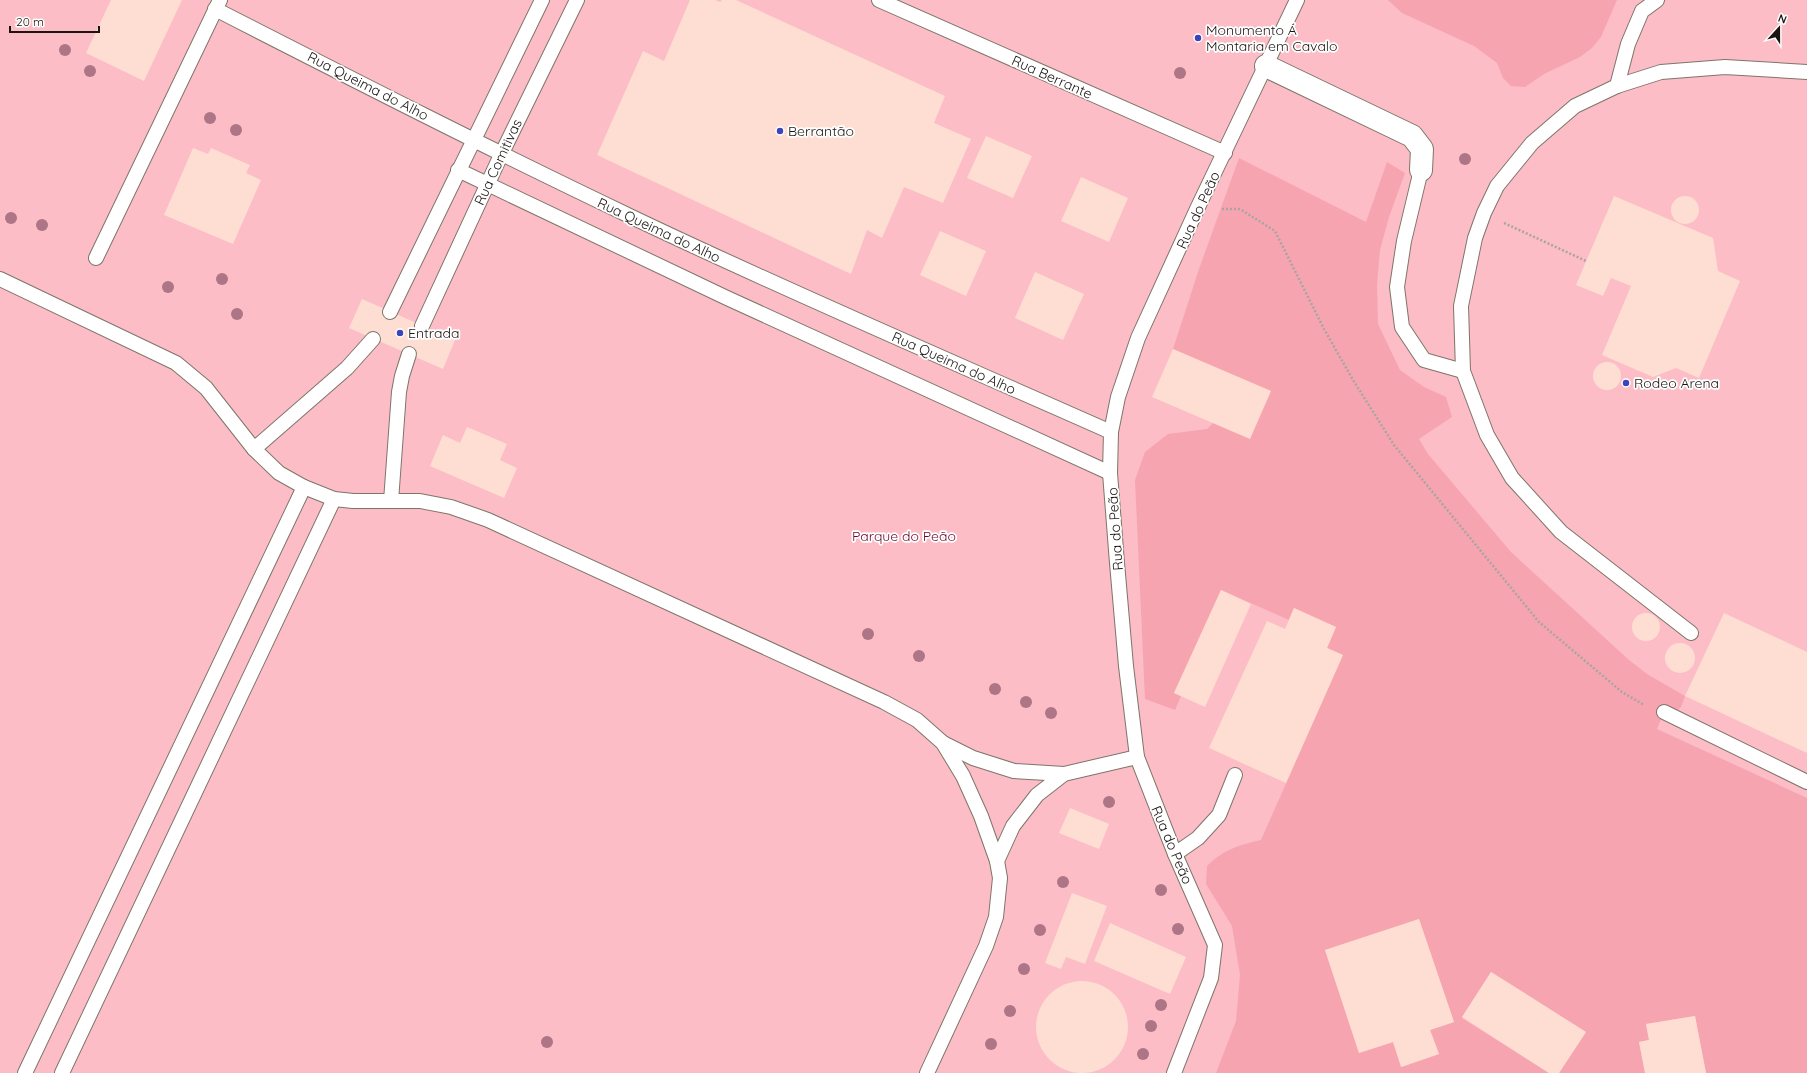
<svg xmlns="http://www.w3.org/2000/svg" width="1807" height="1073" font-family="Quicksand,sans-serif">
<style>
.green{fill:#fcbdc6}
.forest{fill:#f7a4b1;fill-rule:evenodd}
.building{fill:#feded2}
.lines{fill:none;stroke-linecap:round;stroke-linejoin:round}
.lane-casing{stroke:#7e756a;stroke-width:16}
.street-casing{stroke:#7e756a;stroke-width:24}
.path{stroke:#a8a5a0;stroke-width:2.5;stroke-dasharray:2 2;stroke-linecap:butt}
.lane{stroke:#fff;stroke-width:14}
.street{stroke:#fff;stroke-width:22}
.tree{fill:#ad7586}
.poi-dot{fill:#3a45b8;stroke:#fff;stroke-width:1.5}
.labels{text-anchor:middle;dominant-baseline:central;stroke-width:3.5;stroke-linejoin:round;paint-order:stroke}
.poi-label{font-size:14px;fill:#191612;stroke:#fff;text-anchor:start}
.street-label{font-size:14px;fill:#191612;stroke:#fff}
.park-label{font-size:14px;fill:#6a082a;stroke:#fff}
</style>
<rect width="100%" height="100%" fill="#fffbf6"/>
<rect class="green" x="0" y="0" width="1807" height="1073"/>
<g class="forest">
<path d="M1388 0H1617L1601 37 1592 48 1580 57 1544 74 1525 87 1511 86 1503 78 1497 63 1474 46 1402 13Z"/>
<path d="M1239 158 1366 222 1387 162 1405 173 1389 217 1380 250 1377 285 1378 324 1400 370 1424 387 1446 397 1452 417 1419 439 1428 454 1511 552 1629 660 1647 674 1685 696 1681 707 1677 711 1664 712 1657 729 1807 798V1073H1706L1695 1016 1646 1024 1649 1040 1639 1042 1645 1073H1559L1586 1032 1491 972 1462 1018 1549 1073H1216L1236 1021 1240 975 1232 926 1206 884 1207 866C1223 850 1238 845 1261 840L1343 655 1327 648 1336 627 1294 608 1289 620 1221 590 1174 693 1181 696 1175 710 1145 699 1135 480 1145 452 1168 434 1207 429 1213 423 1271 391 1173 349 1199 269ZM1419 919 1454 1022 1430 1030 1439 1054 1402 1067 1393 1042 1359 1053 1325 950Z"/>
</g>
<g class="building">
<path d="M111 0H182L144 81 86 53Z"/>
<path d="M690 0H715L720 2 722 0H736L945 96 934 123 971 139 943 203 904 187 882 238 867 230 851 274 597 155 643 51 664 61Z"/>
<path d="M986 136 1032 156 1013 198 967 178Z"/>
<path d="M193 148 208 154 211 148 250 165 246 173 261 180 233 244 164 215Z"/>
<path d="M1081 177 1128 198 1109 242 1061 221Z"/>
<circle cx="1685" cy="210" r="14"/>
<path d="M1614 196 1713 238 1718 271 1740 281 1699 378 1676 368 1653 377 1602 355 1631 286 1611 278 1603 296 1576 285Z"/>
<path d="M940 231 986 251 966 296 920 275Z"/>
<path d="M1035 272 1084 294 1063 340 1015 318Z"/>
<path d="M362 299 455 340 443 369 349 328Z"/>
<path d="M1173 349 1271 391 1250 439 1152 397Z"/>
<circle cx="1607" cy="376" r="14"/>
<path d="M467 427 507 444 500 460 517 468 504 498 430 466 443 435 460 443Z"/>
<path d="M1221 590 1251 604 1205 707 1174 693Z"/>
<path d="M1294 608 1336 627 1327 648 1343 655 1286 783 1209 748 1267 621 1285 629Z"/>
<circle cx="1646" cy="627" r="14"/>
<path d="M1724 613 1807 652V753L1685 696Z"/>
<circle cx="1680" cy="658" r="15"/>
<path d="M1070 808 1109 824 1099 849 1059 833Z"/>
<path d="M1072 893 1107 906 1085 964 1066 957 1061 969 1045 963Z"/>
<path d="M1419 919 1454 1022 1430 1030 1439 1054 1401 1067 1393 1042 1359 1053 1325 950Z"/>
<path d="M1110 923 1186 957 1170 994 1094 961Z"/>
<path d="M1491 972 1586 1032 1559 1073H1549L1462 1017Z"/>
<circle cx="1082" cy="1027" r="46"/>
<path d="M1695 1016 1706 1073H1645L1639 1042 1649 1040 1646 1024Z"/>
</g>
<g class="lines">
<defs>
<g id="lane">
<path d="M879 0 1225 153"/>
<path d="M215 9C354 80 493 151 634 218 791 293 951 361 1111 432"/>
<path d="M1617 86 1628 44 1642 11 1657 0"/>
<path d="M458 170 727 298 1110 473"/>
<path d="M1421 170 1404 241 1397 287 1402 327 1424 360 1463 371"/>
<path d="M96 258 220 0"/>
<path d="M0 279 176 363 206 388 254 449 279 473 304 487 334 499 353 501H420L451 507 488 520 884 702 917 720 943 743 963 776 981 816 997 861 1000 878 996 917 986 946 927 1073"/>
<path d="M390 312 542 0"/>
<path d="M422 326 501 155 577 0"/>
<path d="M254 449 347 368 373 339"/>
<path d="M391 501 399 392 402 376 409 354"/>
<path d="M1691 633 1561 532 1512 478 1487 435 1463 371 1461 306 1475 238 1484 213 1497 186 1532 143 1575 106 1617 86 1661 72 1725 67 1807 72"/>
<path d="M1664 712 1807 782"/>
<path d="M943 743 973 758 1014 771 1064 774"/>
<path d="M1175 854 1198 838 1219 815 1235 775"/>
<path d="M997 861 1013 826 1037 795 1064 774 1137 757"/>
<path d="M25 1073 304 487"/>
<path d="M62 1073 334 499"/>
<path d="M1174 1073 1211 978 1215 945 1175 854 1137 757 1126 666 1117 563 1110 473 1111 432 1118 397 1138 338 1197 209 1297 0"/>
</g>
<path id="street" d="M1266 66 1412 136 1422 149 1421 170"/>
</defs>
<use href="#lane" class="lane-casing"/>
<use href="#street" class="street-casing"/>
<g class="path">
<path d="M1222 209H1240L1275 231 1324 329 1353 380 1394 445 1539 622 1622 692 1644 705"/>
<path d="M1504 223 1586 261"/>
</g>
<use href="#lane" class="lane"/>
<use href="#street" class="street"/>
</g>
<g class="tree">
<circle cx="65" cy="50" r="6"/>
<circle cx="90" cy="71" r="6"/>
<circle cx="1180" cy="73" r="6"/>
<circle cx="210" cy="118" r="6"/>
<circle cx="236" cy="130" r="6"/>
<circle cx="1465" cy="159" r="6"/>
<circle cx="11" cy="218" r="6"/>
<circle cx="42" cy="225" r="6"/>
<circle cx="222" cy="279" r="6"/>
<circle cx="168" cy="287" r="6"/>
<circle cx="237" cy="314" r="6"/>
<circle cx="868" cy="634" r="6"/>
<circle cx="919" cy="656" r="6"/>
<circle cx="995" cy="689" r="6"/>
<circle cx="1026" cy="702" r="6"/>
<circle cx="1051" cy="713" r="6"/>
<circle cx="1109" cy="802" r="6"/>
<circle cx="1063" cy="882" r="6"/>
<circle cx="1161" cy="890" r="6"/>
<circle cx="1178" cy="929" r="6"/>
<circle cx="1040" cy="930" r="6"/>
<circle cx="1024" cy="969" r="6"/>
<circle cx="1161" cy="1005" r="6"/>
<circle cx="1010" cy="1011" r="6"/>
<circle cx="1151" cy="1026" r="6"/>
<circle cx="547" cy="1042" r="6"/>
<circle cx="991" cy="1044" r="6"/>
<circle cx="1143" cy="1054" r="6"/>
</g>
<g class="poi-dot">
<circle cx="1198" cy="38" r="4"/>
<circle cx="780" cy="131" r="4"/>
<circle cx="400" cy="333" r="4"/>
<circle cx="1626" cy="383" r="4"/>
</g>
<g class="labels">
<g class="poi-label">
<text x="1206" y="30">Monumento Á<tspan x="1206" dy="16">Montaria em Cavalo</tspan></text>
<text x="788" y="131">Berrantão</text>
<text x="408" y="333">Entrada</text>
<text x="1634" y="383">Rodeo Arena</text>
</g>
<g class="street-label">
<text transform="translate(1052 77) rotate(24)">Rua Berrante</text>
<text transform="translate(368 86) rotate(27)">Rua Queima do Alho</text>
<text transform="translate(498 162) rotate(-65)">Rua Comitivas</text>
<text transform="translate(1198 210) rotate(-65)">Rua do Peão</text>
<text transform="translate(659 230) rotate(25)">Rua Queima do Alho</text>
<text transform="translate(954 363) rotate(24)">Rua Queima do Alho</text>
<text transform="translate(1115 529) rotate(-94)">Rua do Peão</text>
<text transform="translate(1172 845) rotate(67)">Rua do Peão</text>
</g>
<g class="park-label">
<text x="904" y="536">Parque do Peão</text>
</g>
</g>
<g transform="translate(1779 28) rotate(21)" stroke="#ffffff" stroke-width="3" paint-order="stroke">
<path d="M0-3L7 15L0 10L-7 15Z" fill="#191612"/>
<text y="-6" font-size="11" font-weight="bold" text-anchor="middle" fill="#191612">N</text>
</g>
<path d="M10 26v6h89v-6" fill="none" stroke="#191612" stroke-width="2"/>
<text x="16" y="26" font-size="12" fill="#191612" stroke="#ffffff" stroke-width="3" paint-order="stroke">20 m</text>
</svg>
